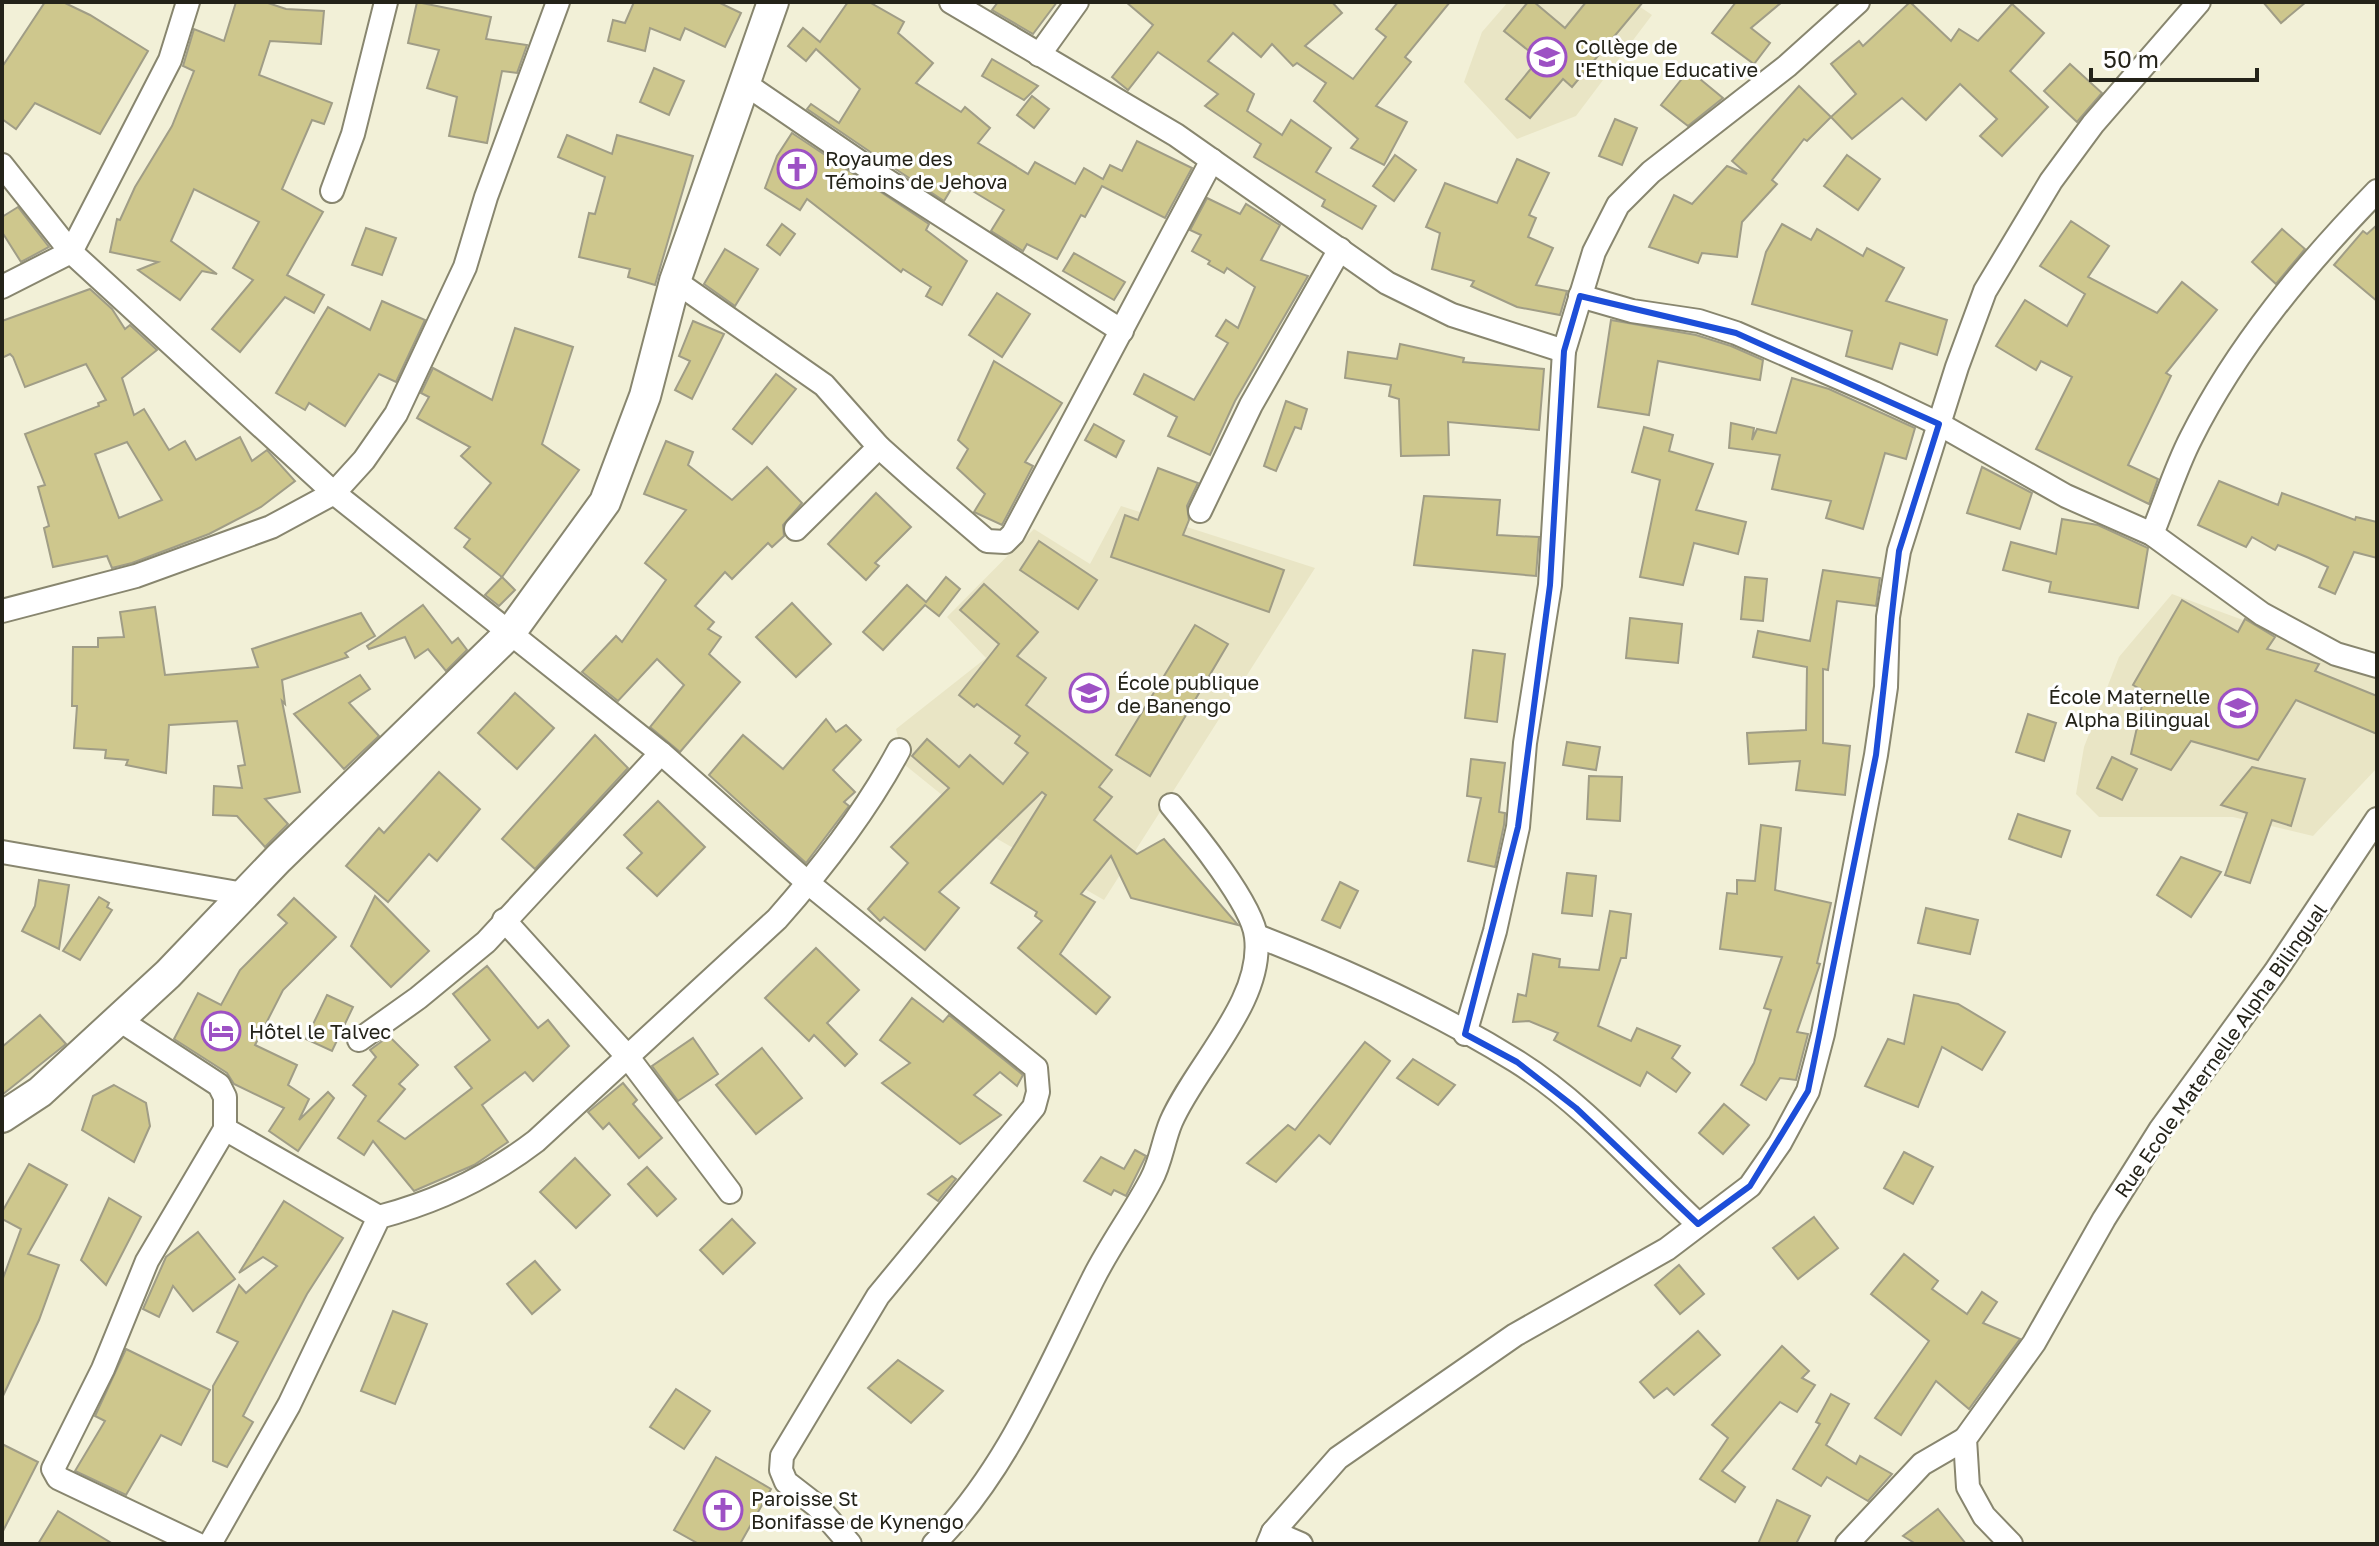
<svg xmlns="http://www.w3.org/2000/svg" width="2379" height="1546" font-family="'Golos Text',sans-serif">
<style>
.built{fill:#e9e5c5}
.building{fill:#cec78d;stroke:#a09d86;stroke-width:2;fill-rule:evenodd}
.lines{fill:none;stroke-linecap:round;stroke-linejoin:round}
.street-casing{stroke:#88866f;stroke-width:26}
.secondary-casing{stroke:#88866f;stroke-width:34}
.street{stroke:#fff;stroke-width:22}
.secondary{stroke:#fff;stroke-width:30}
.marked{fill:none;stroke:#1d4ed8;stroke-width:6;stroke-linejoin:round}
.labels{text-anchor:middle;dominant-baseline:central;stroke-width:6;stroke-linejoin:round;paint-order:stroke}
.poi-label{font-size:20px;fill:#242319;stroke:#fff;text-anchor:start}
.street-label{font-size:20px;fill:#242319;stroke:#fff}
</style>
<rect width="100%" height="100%" fill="#f2f0d7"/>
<g class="built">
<path d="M1508 2H1633L1652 15 1576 116 1517 139 1464 82 1482 32Z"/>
<path d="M1121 506 1315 568 1104 900 994 837 905 765 896 729 986 658 947 617 1034 529 1090 564Z"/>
<path d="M2172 594 2377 669V768L2313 836 2233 817H2099L2076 794 2084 747 2119 657Z"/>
</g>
<g class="building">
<path d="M45 2H63L90 15 148 51 100 134 35 103 16 129 2 119V67Z"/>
<path d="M236 2H265L286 9 324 11 321 44 270 41 259 75 332 103 324 124 312 120 282 189 323 212 287 275 324 295 314 313 285 297 240 352 212 329 253 280 233 268 259 222 194 189 171 241 217 274 202 271 180 300 138 270 158 262 110 252 117 219 120 220 135 187 172 126 194 71 183 66 194 29 224 41Z"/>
<path d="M417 2 491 17 486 39 527 45 517 73 502 71 487 143 449 136 457 97 427 88 439 50 408 43Z"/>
<path d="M634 2H718L741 13 725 47 685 28 680 40 650 28 645 51 608 41 613 20 625 23Z"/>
<path d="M848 2H869L904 22 898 33 933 63 916 83 961 112 965 107 990 128 978 143 1028 174 1035 162 1075 184 1084 168 1103 179 1110 165 1122 171 1137 141 1192 168 1165 218 1102 186 1085 217 1081 215 1057 259 1027 244 1023 251 991 231 1004 210 956 181 944 201 894 168 807 109 811 104 839 123 860 89 816 49 806 61 788 46 803 28 820 42Z"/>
<path d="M998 2H1057L1033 34 992 10Z"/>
<path d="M1126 2H1332L1342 13 1305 46 1353 79 1386 37 1376 29 1398 2H1450L1405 57 1411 62 1376 106 1407 122 1384 165 1351 148 1358 139 1314 101 1326 83 1297 63 1293 66 1272 44 1261 57 1233 33 1208 61 1254 94 1247 111 1282 135 1291 120 1331 148 1316 172 1376 206 1362 229 1322 206 1325 200 1254 157 1261 144 1205 106 1218 94 1158 52 1128 90 1112 77 1153 25Z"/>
<path d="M1528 2H1534L1565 28 1586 2H1643L1572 87 1563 79 1530 118 1506 99 1539 59 1504 31Z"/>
<path d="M1736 2H1782L1751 28 1770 43 1754 64 1712 33Z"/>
<path d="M1910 2 1951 41 1959 29 1978 41 2012 4 2044 33 2010 71 2048 107 2002 156 1980 136 1997 119 1960 84 1926 120 1902 98 1852 139 1831 117 1856 94 1831 64 1859 41 1863 46Z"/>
<path d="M2263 2H2306L2281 23Z"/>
<path d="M992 59 1038 86 1024 100 982 76Z"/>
<path d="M2070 64 2102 93 2077 122 2044 91Z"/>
<path d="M654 68 684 81 669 115 640 102Z"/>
<path d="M1689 70 1723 98 1688 126 1661 105Z"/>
<path d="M1799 86 1831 117 1807 141 1804 139 1772 180 1777 184 1742 222 1737 257 1702 253 1698 263 1649 247 1674 195 1692 204 1727 166 1747 174 1732 161Z"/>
<path d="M1032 96 1049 109 1034 128 1017 115Z"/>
<path d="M1615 119 1637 128 1622 165 1599 156Z"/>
<path d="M792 133 929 224 926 230 967 261 942 305 926 296 931 287 903 269 901 272 807 199 800 210 765 188 777 156Z"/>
<path d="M567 135 612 154 617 135 693 156 655 285 628 277 630 269 579 257 589 213 595 214 605 177 558 157Z"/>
<path d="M1395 155 1416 170 1394 201 1373 186Z"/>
<path d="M1847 155 1880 179 1858 210 1824 186Z"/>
<path d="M1517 159 1549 173 1529 215 1536 218 1528 237 1553 248 1536 285 1567 291 1560 315 1517 307 1471 286 1474 281 1432 269 1440 233 1426 227 1445 183 1497 203Z"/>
<path d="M1207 198 1240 214 1246 204 1280 225 1261 260 1308 276 1235 401 1210 455 1168 436 1177 417 1134 394 1144 374 1194 400 1228 343 1216 336 1226 320 1238 328 1255 287 1227 268 1224 273 1208 264 1210 261 1192 251 1201 235 1190 230Z"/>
<path d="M18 207 49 247 21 262 2 232V217Z"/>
<path d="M2071 221 2109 246 2088 277 2157 313 2182 282 2217 310 2166 373 2171 376 2128 465 2158 479 2149 504 2036 449 2072 377 2041 361 2036 370 1996 346 2025 300 2067 326 2085 294 2040 266Z"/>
<path d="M782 224 795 234 780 255 767 245Z"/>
<path d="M1782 224 1811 240 1817 229 1863 256 1867 248 1904 268 1886 301 1947 320 1937 355 1900 343 1892 369 1846 356 1852 331 1752 304 1766 252Z"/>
<path d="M2377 225V301L2334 265 2363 231 2367 234Z"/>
<path d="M366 228 396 238 382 275 352 265Z"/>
<path d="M2282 229 2305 249 2276 284 2252 262Z"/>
<path d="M725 249 758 269 735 306 704 284Z"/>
<path d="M1074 253 1125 282 1114 300 1063 271Z"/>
<path d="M90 289 112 309 125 329 130 325 157 350 122 378 134 415 144 409 169 450 185 441 196 460 240 437 252 461 267 450 295 481 261 507 209 534 132 563 112 568 107 556 53 567 44 528 49 526 38 487 45 485 25 434 99 406 98 403 106 400 86 364 25 387 13 357 10 354 2 358V321ZM127 442 162 500 119 518 95 454Z"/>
<path d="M997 293 1030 314 1002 357 969 335Z"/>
<path d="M382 301 425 320 396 382 379 374 345 426 309 403 305 410 276 393 328 307 370 330Z"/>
<path d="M1611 320 1696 335 1731 346 1763 360 1760 380 1658 361 1649 415 1598 407Z"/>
<path d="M693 321 724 334 692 399 675 390 690 361 679 356Z"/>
<path d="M515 328 573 347 542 444 579 470 502 577 464 547 470 539 455 528 491 483 461 456 470 447 417 418 429 397 421 393 433 368 492 400Z"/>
<path d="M1400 344 1464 358 1463 362 1544 369 1539 430 1448 422 1449 455 1401 456 1399 399 1389 396 1391 385 1345 378 1348 352 1397 359Z"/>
<path d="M994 361 1062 403 1025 462 1033 466 1002 525 974 512 985 494 957 468 968 449 958 440Z"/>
<path d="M776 374 796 389 752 444 733 429Z"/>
<path d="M1792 378 1829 389 1915 428 1906 459 1885 453 1863 529 1826 518 1831 501 1772 489 1780 455 1729 448 1731 423 1754 428 1752 440 1757 429 1776 433Z"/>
<path d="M1286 401 1307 409 1301 429 1295 427 1276 471 1264 466Z"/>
<path d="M1094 424 1124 441 1116 457 1085 440Z"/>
<path d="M1644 427 1673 435 1669 451 1713 464 1696 510 1746 522 1738 554 1694 543 1683 585 1640 577 1660 480 1632 472Z"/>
<path d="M666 441 693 452 688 465 732 500 767 467 802 503 783 525 784 536 772 547 768 543 732 579 725 572 695 606 714 622 708 629 721 637 709 654 740 682 680 752 650 727 684 685 657 659 618 701 582 672 616 636 622 642 666 580 645 563 686 510 644 494Z"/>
<path d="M1982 467 2032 493 2020 529 1967 513Z"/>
<path d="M1158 468 1198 483 1187 506 1189 520 1183 535 1284 570 1269 612 1111 557 1125 515 1138 520Z"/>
<path d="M2219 481 2278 505 2282 493 2355 520 2356 517 2377 522V558L2354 552 2335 594 2319 587 2328 567 2309 558 2278 545 2275 550 2252 537 2246 547 2198 525Z"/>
<path d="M876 493 911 527 875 563 879 566 866 580 828 544Z"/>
<path d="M1424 496 1500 500 1497 535 1539 537 1536 576 1414 565Z"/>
<path d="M2062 519 2098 525 2148 548 2138 608 2049 592 2051 582 2003 570 2011 542 2056 554Z"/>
<path d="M1039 541 1097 580 1078 609 1020 570Z"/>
<path d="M1823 570 1880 578 1876 606 1837 601 1828 670 1823 669V743L1850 746 1845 795 1796 790 1800 761 1749 764 1747 733 1806 730 1807 667 1753 657 1758 631 1810 641Z"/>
<path d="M502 577 515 590 499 606 485 595Z"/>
<path d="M946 577 960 589 939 616 925 605 883 650 863 632 907 585 926 602Z"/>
<path d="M1745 577 1767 579 1763 621 1741 619Z"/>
<path d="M984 584 1038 632 1017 656 1046 678 1026 705 1112 770 1099 787 1112 797 1094 820 1137 854 1164 839 1238 925 1131 898 1111 856 1081 894 1095 902 1060 954 1110 997 1096 1014 1018 948 1042 921 1035 916 1037 912 991 883 1046 795 1042 792 939 892 959 908 925 950 884 917 880 921 868 909 908 863 891 847 949 788 912 756 927 739 959 767 970 755 1003 784 1028 753 1015 743 1020 736 977 704 974 707 959 695 999 644 960 610Z"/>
<path d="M2182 600 2238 632 2245 619 2275 637 2267 649 2319 664 2315 671 2377 696V734L2296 700 2258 760 2191 741 2171 770 2131 754 2145 692 2133 685Z"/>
<path d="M792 603 831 644 796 677 756 637Z"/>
<path d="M423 605 452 643 458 638 467 650 446 671 428 649 415 658 405 637 369 649 367 646Z"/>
<path d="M155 607 165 675 258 667 252 649 361 613 375 636 345 653 348 657 282 680 285 704 282 701 300 792 265 799 288 824 265 847 237 816 213 815 214 786 242 788 238 766 245 765 237 721 169 725 166 773 126 765 128 760 105 758 106 750 74 748 77 706H72L73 647H98V638L124 637 120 612Z"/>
<path d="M1630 618 1682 624 1678 663 1626 658Z"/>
<path d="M1195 625 1228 644 1150 776 1116 755Z"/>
<path d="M1473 650 1505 654 1497 722 1465 718Z"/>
<path d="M360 675 370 689 349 703 379 736 344 769 294 714Z"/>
<path d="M515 693 554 728 517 769 478 733Z"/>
<path d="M2028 714 2056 723 2044 761 2016 752Z"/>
<path d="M826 719 836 732 846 725 861 740 833 770 855 792 844 802 849 806 806 863 709 775 743 735 783 769Z"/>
<path d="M595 735 628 768 535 869 502 839Z"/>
<path d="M1567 742 1600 747 1596 770 1563 765Z"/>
<path d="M2112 757 2137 769 2122 800 2097 788Z"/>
<path d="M1471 759 1505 763 1499 812 1505 813 1504 825 1495 867 1468 861 1481 798 1467 796Z"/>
<path d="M2252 767 2305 779 2291 826 2272 820 2250 883 2225 875 2247 813 2221 805Z"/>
<path d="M439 772 480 809 437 861 429 854 388 902 346 866 379 828 384 833Z"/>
<path d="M1589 776 1622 777 1620 821 1587 819Z"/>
<path d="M658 801 705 847 657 896 627 868 642 853 624 835Z"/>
<path d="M2018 814 2070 831 2061 857 2009 839Z"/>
<path d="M1761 825 1781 828 1775 890 1831 903 1817 963 1820 964 1797 1032 1808 1034 1796 1080 1780 1078 1766 1100 1741 1085 1754 1063 1771 1010 1764 1008 1782 957 1720 949 1727 893 1737 894V880L1755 881Z"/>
<path d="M2181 857 2221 872 2191 917 2157 895Z"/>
<path d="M1567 873 1596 876 1592 916 1562 913Z"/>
<path d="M39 880 69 885 59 949 22 931 35 906Z"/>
<path d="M1340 882 1358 891 1340 928 1322 920Z"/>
<path d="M375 896 429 951 391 987 351 946Z"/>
<path d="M99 897 109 903 107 907 112 910 80 960 63 951Z"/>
<path d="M294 898 336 937 283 990 255 1045 297 1065 288 1085 309 1099 299 1120 328 1092 334 1098 298 1151 269 1131 284 1108 234 1084 227 1073 174 1039 198 993 221 1005 240 970 287 923 278 915Z"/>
<path d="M1926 908 1978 920 1970 954 1918 943Z"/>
<path d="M1610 911 1631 914 1626 958H1621L1598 1026 1631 1041 1637 1028 1680 1046 1672 1058 1690 1073 1676 1092 1647 1072 1640 1086 1554 1040 1558 1033 1529 1021 1513 1022 1518 994 1526 996 1533 954 1560 959 1559 967 1599 970Z"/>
<path d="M816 948 859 990 827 1023 857 1054 845 1066 814 1035 809 1041 765 998Z"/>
<path d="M487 966 538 1028 548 1020 569 1046 533 1081 525 1072 482 1105 508 1142 474 1165 414 1191 373 1141 364 1155 338 1138 366 1096 353 1085 376 1057 370 1050 389 1036 418 1065 399 1084 405 1089 378 1121 405 1139 472 1088 455 1067 490 1040 453 994Z"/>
<path d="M327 995 353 1007 332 1051 306 1039Z"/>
<path d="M1914 995 1958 1004 2005 1032 1982 1070 1942 1047 1918 1107 1865 1086 1888 1039 1904 1044Z"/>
<path d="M912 998 943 1022 949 1015 1023 1075 1017 1086 1000 1072 974 1095 1001 1115 960 1144 882 1083 910 1063 880 1040Z"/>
<path d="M40 1015 66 1044 2 1095V1047Z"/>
<path d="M693 1038 718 1074 678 1101 652 1066Z"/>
<path d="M1365 1042 1390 1061 1330 1144 1319 1135 1276 1182 1247 1163 1288 1125 1295 1130Z"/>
<path d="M762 1048 802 1098 756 1134 716 1085Z"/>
<path d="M1413 1059 1455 1085 1438 1105 1397 1078Z"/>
<path d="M623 1083 637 1100 633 1104 662 1138 639 1158 609 1123 603 1129 588 1112Z"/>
<path d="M114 1085 146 1103 150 1126 134 1162 82 1130 93 1096Z"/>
<path d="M1724 1104 1749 1125 1723 1154 1699 1133Z"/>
<path d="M1135 1150 1146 1156 1126 1196 1114 1190 1111 1195 1084 1181 1101 1157 1124 1169Z"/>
<path d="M1904 1152 1933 1167 1913 1204 1884 1188Z"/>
<path d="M575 1158 610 1195 576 1228 540 1192Z"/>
<path d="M29 1164 67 1185 28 1254 59 1265 39 1320 2 1398V1281L21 1229 2 1219V1212Z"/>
<path d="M647 1167 676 1199 657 1216 628 1184Z"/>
<path d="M952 1176 956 1179 938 1201 928 1194Z"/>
<path d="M109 1198 141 1217 106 1285 81 1260Z"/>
<path d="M284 1201 343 1238 307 1294 243 1416 253 1422 227 1467 213 1461V1386L238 1342 217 1332 239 1285 246 1293 277 1266 263 1257 239 1273Z"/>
<path d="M1814 1217 1838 1248 1798 1279 1773 1248Z"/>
<path d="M732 1219 755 1243 723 1274 700 1250Z"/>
<path d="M198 1232 235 1279 193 1311 173 1286 159 1317 143 1309 166 1257Z"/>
<path d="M1904 1254 1938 1281 1932 1289 1967 1314 1982 1292 1997 1302 1983 1323 2020 1339 1969 1409 1936 1381 1901 1435 1875 1418 1929 1341 1871 1294Z"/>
<path d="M535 1261 560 1290 532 1314 507 1284Z"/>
<path d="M1679 1265 1704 1294 1680 1314 1655 1285Z"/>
<path d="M393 1311 427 1324 395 1404 361 1391Z"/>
<path d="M1698 1331 1720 1355 1674 1395 1667 1388 1654 1398 1640 1382Z"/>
<path d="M1782 1346 1809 1371 1802 1378 1815 1385 1797 1412 1780 1402 1722 1471 1745 1487 1735 1502 1700 1479 1728 1438 1712 1425Z"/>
<path d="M126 1349 210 1390 181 1445 161 1435 126 1495 75 1471 105 1421 95 1416Z"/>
<path d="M898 1360 943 1391 911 1423 868 1388Z"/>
<path d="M676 1389 710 1411 684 1449 650 1427Z"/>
<path d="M1831 1394 1849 1404 1826 1445 1856 1464 1860 1456 1892 1474 1868 1501 1827 1477 1821 1486 1793 1469 1820 1424 1816 1422Z"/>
<path d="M2 1444 38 1462 2 1533Z"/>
<path d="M716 1457 771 1489 740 1544H699L674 1530Z"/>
<path d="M1777 1500 1810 1516 1796 1544H1758Z"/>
<path d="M1938 1509 1966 1544H1916L1903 1536Z"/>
<path d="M58 1511 113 1544H38Z"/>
</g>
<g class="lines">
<defs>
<g id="street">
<path d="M951 2 1176 135 1387 283 1452 315 1564 351"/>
<path d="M1039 55 1077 2"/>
<path d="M744 83 886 180 1122 331"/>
<path d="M2 165 71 252 334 493 661 753 808 883 1036 1068 1038 1092 1034 1107 878 1296 782 1456 781 1470 786 1482 817 1506 850 1544"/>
<path d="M332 191 353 134 386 2"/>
<path d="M675 281 824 385 879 447 917 481 987 541 1005 542 1013 534 1212 160"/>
<path d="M2 287 71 252 170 60 188 2"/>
<path d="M1580 296 1632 311 1699 321 1736 333 1874 393 1939 424 2066 496 2152 534 2262 614 2336 654 2377 666"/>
<path d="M1200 511 1251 405 1340 249"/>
<path d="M796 529 879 447"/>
<path d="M2152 534C2165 503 2175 469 2191 438 2237 346 2306 264 2377 191"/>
<path d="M2 611 136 576 271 527 334 493 364 460 396 414 465 267 486 197 558 2"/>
<path d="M2 852 244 894"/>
<path d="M504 920 627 1056 730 1192"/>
<path d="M1257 936C1343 969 1437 1012 1516 1061 1585 1104 1639 1169 1698 1224"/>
<path d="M118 1019 219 1085 225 1097V1129L147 1261 103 1369 53 1469 58 1478 197 1544"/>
<path d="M1465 1034 1495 931 1518 827 1525 743 1550 585 1564 351 1594 252 1618 205 1651 172 1787 66 1858 2"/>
<path d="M359 1040 418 998 486 942 661 753"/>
<path d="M225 1129 379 1217"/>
<path d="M1273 1532 1301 1544"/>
<path d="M210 1544 289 1405 379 1217C436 1202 489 1177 536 1141L777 919C823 867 867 810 899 750"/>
<path d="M934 1544C1008 1469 1046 1372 1093 1279 1110 1245 1133 1214 1151 1180 1161 1162 1163 1141 1171 1122 1195 1066 1264 1001 1256 937 1253 905 1193 831 1171 805"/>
<path d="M1268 1544 1273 1532 1338 1458 1515 1335 1667 1249 1750 1186 1780 1143 1808 1091 1823 1034 1876 755 1886 687 1888 617 1899 551 1957 367 1985 291 2051 181 2093 124 2199 2"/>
<path d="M1847 1544 1922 1464 1965 1439"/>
<path d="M2011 1544 1984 1516 1968 1487 1965 1439 2034 1343 2104 1219 2160 1130 2275 972 2377 819"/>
</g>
<path id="secondary" d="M2 1117 40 1092 168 974 278 859 510 633 605 502 645 396 675 281 773 2"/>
</defs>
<use href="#street" class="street-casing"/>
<use href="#secondary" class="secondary-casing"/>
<use href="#street" class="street"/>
<use href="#secondary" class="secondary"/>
</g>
<path class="marked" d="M1580 296 1736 333 1939 424 1899 551 1876 755 1808 1091 1750 1186 1698 1224 1576 1108 1517 1062 1465 1034 1518 827 1550 585 1564 351Z"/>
<defs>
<symbol id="school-ring" viewBox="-11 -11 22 22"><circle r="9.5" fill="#fff" stroke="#9d51c4" stroke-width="1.5"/><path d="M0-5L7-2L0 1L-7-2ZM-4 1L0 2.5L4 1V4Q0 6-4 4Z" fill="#9d51c4"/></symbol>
<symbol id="church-ring" viewBox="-11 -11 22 22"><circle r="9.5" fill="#fff" stroke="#9d51c4" stroke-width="1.5"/><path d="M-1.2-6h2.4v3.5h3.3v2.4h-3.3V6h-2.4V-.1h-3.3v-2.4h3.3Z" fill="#9d51c4"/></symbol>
<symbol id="hotel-ring" viewBox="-11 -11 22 22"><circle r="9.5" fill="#fff" stroke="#9d51c4" stroke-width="1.5"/><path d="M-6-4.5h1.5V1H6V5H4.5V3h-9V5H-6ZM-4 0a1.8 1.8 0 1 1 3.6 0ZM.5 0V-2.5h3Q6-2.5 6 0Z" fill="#9d51c4"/></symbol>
</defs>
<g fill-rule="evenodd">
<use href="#school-ring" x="1525" y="35" width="44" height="44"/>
<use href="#church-ring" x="775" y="147" width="44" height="44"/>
<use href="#school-ring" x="1067" y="671" width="44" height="44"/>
<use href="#school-ring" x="2216" y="686" width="44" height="44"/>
<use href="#hotel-ring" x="199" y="1009" width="44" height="44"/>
<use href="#church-ring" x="701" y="1488" width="44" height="44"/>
</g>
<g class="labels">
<g class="poi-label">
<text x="1575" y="46">Collège de<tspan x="1575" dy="23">l'Ethique Educative</tspan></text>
<text x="825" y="158">Royaume des<tspan x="825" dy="23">Témoins de Jehova</tspan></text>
<text x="1117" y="682">École publique<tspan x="1117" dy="23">de Banengo</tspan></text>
<text x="2210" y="696" text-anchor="end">École Maternelle<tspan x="2210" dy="23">Alpha Bilingual</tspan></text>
<text x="249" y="1031">Hôtel le Talvec</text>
<text x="751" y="1498">Paroisse St<tspan x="751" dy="23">Bonifasse de Kynengo</tspan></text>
</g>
<g class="street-label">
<text transform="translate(2220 1050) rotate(-55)">Rue Ecole Maternelle Alpha Bilingual</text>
</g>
</g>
<rect width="2379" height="1546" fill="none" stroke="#242319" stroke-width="8"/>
<path d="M2091 68v12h166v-12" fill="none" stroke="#242319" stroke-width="4"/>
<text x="2103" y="68" font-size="24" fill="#242319" stroke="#ffffff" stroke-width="6" paint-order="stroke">50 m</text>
</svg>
